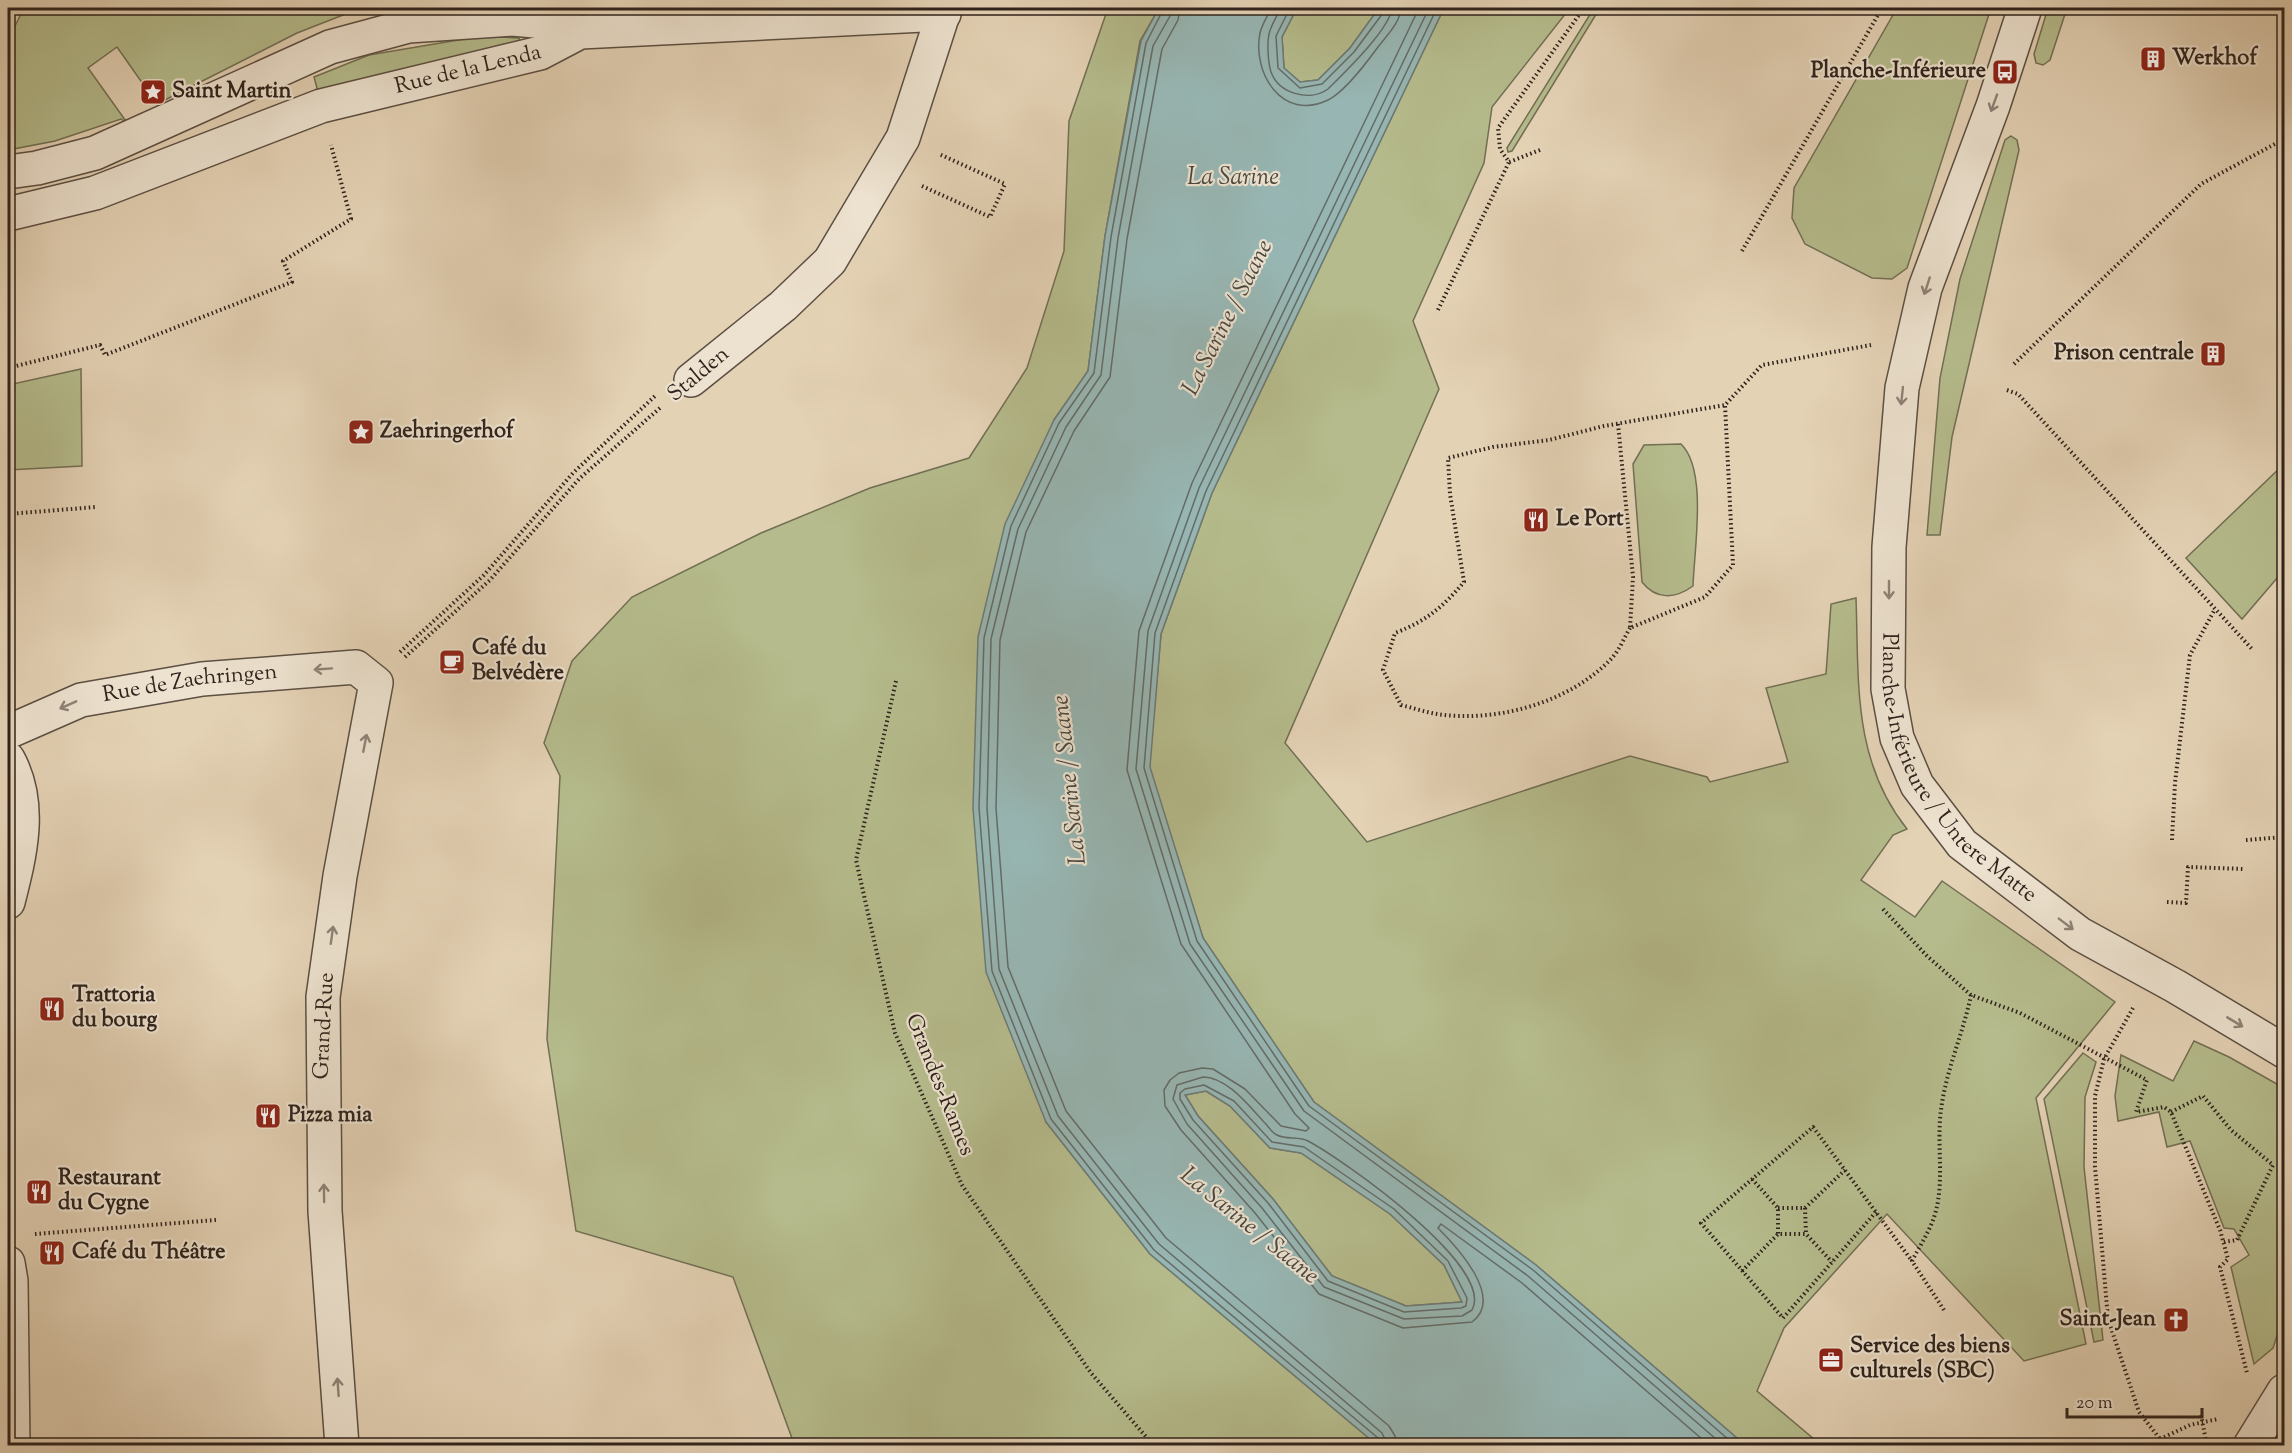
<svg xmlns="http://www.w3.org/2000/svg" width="2292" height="1453" font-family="'Sorts Mill Goudy',serif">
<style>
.green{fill:#b5bb8c;stroke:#726f54;stroke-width:1.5}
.water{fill:#97b6b3;stroke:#6d7b77;stroke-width:1.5;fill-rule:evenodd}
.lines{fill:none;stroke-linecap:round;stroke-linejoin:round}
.shore{stroke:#636c68;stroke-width:1.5}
.street-casing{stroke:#5c4f43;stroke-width:36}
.path{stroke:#2f231d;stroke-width:4;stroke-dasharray:1.5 3;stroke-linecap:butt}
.street{stroke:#ede2cf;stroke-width:33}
.oneway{stroke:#8e8276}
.labels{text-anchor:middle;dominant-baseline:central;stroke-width:4.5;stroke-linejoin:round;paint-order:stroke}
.poi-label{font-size:22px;font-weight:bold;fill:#2f231d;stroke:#ede2cf;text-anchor:start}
.street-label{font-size:22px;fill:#2f231d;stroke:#ede2cf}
.water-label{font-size:24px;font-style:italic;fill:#494842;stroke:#ede2cf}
</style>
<rect width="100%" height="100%" fill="#e4d2b5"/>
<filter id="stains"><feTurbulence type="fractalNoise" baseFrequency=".00333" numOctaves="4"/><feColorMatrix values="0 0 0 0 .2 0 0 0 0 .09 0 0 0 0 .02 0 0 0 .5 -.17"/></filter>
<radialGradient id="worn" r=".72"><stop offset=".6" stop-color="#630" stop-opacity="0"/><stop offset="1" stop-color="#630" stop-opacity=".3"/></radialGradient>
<g class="green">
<path d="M24 8H361L297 33 157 104 117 47 88 68 128 124 121 119 55 141 8 150V40Z"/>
<path d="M1108 8H1159L1140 41 1105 236 1088 371 1054 420 1046 1122 1150 1254 1377 1445H788L793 1441 733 1277 576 1231 547 1039 560 776 544 743 572 661 632 597 761 533 870 488 969 458 1027 368 1064 251 1069 121Z"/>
<path d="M1297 8H1379L1350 48 1318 80 1300 82 1284 68 1282 37Z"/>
<path d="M1444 8H1570L1492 107 1484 163 1413 321 1439 389 1285 743 1367 842 1630 756 1707 777 1710 782 1788 762 1766 688 1826 674 1831 604 1856 598C1859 681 1852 760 1907 829L1893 835 1861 880 1915 917 1942 881 2115 1002 2036 1098 2086 1344 2024 1361 1887 1214 1784 1328 1757 1391 1821 1445H1745L1536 1265 1314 1102 1203 938 1149 767 1161 634 1212 493Z"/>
<path d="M1594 8H1603L1595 16 1512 151 1508 152 1507 148Z"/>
<path d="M1897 8H1991L1907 268 1892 279 1872 278 1805 244 1792 218 1794 188Z"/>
<path d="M2048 8H2067L2050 60 2043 65 2036 63 2034 54Z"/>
<path d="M482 36 519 38 520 41 318 92 314 77 369 55Z"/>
<path d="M2011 136 2017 140 2019 150 1952 437 1940 535H1927L1940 378 1960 279 2005 140Z"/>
<path d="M81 369 82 466 8 470V385Z"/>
<path d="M1681 444C1708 470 1694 550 1693 586 1675 599 1656 600 1642 582L1633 464 1644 445Z"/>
<path d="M2284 464V570L2242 619 2186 558Z"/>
<path d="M2194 1041 2229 1057 2284 1088V1315L2273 1348 2254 1364 2231 1267 2249 1255 2234 1229 2224 1228 2190 1141 2167 1147 2159 1112 2118 1121 2115 1096 2121 1055 2173 1081Z"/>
<path d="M2083 1053 2096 1062 2085 1097 2084 1167 2103 1340 2094 1342 2044 1099Z"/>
<path d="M1206 1091 1230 1106 1270 1148 1301 1153 1390 1214 1444 1265 1462 1302 1406 1306 1332 1276 1273 1199 1198 1116 1185 1095Z"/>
</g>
<path class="water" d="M1159 8H1297L1282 37 1284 68 1300 82 1318 80 1350 48 1379 8H1444L1212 493 1161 634 1150 767 1203 938 1314 1102 1536 1265 1745 1445H1377L1150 1254 1046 1122 986 972 973 808 978 637 1005 524 1054 420 1088 371 1105 236 1141 41ZM1206 1091 1230 1106 1270 1148 1301 1153 1390 1214 1444 1265 1462 1302 1406 1306 1332 1276 1273 1199 1198 1116 1185 1095Z"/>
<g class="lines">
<g class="shore">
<path d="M1164 8 1146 43 1111 237 1094 373 1059 423 1011 526 984 638 979 808 992 971 1051 1119 1154 1250 1378 1438 1380 1446"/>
<path d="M1171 8 1170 16 1153 46 1118 238 1101 375 1066 427 1018 529 991 639 987 808 999 969 1058 1116 1159 1244 1382 1433 1388 1446"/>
<path d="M1180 8 1178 20 1162 49 1127 239 1110 377 1074 431 1026 532 1000 640 996 808 1008 967 1066 1111 1166 1238 1389 1426 1395 1436 1397 1446"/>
<path d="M1271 8C1268 16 1262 24 1260 33 1252 73 1282 122 1328 100 1345 92 1367 62 1378 47 1387 35 1400 23 1401 8"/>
<path d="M1281 8C1277 16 1271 25 1269 34 1267 43 1268 63 1271 72 1279 94 1310 102 1328 89 1344 73 1390 29 1392 8"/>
<path d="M1290 8 1276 36 1278 68 1300 88 1322 84 1354 52 1383 13 1384 8"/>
<path d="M1419 8 1192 483 1139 631 1127 770 1181 944 1295 1114 1309 1128 1306 1131 1281 1126 1245 1089 1213 1069 1202 1068 1179 1073 1170 1080 1164 1090 1165 1106 1181 1130 1255 1213 1319 1294 1403 1328 1472 1322C1505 1298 1456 1246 1438 1228L1441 1224 1522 1283 1710 1446"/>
<path d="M1429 8 1199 488 1148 631 1136 769 1190 944 1304 1111 1528 1276 1724 1446"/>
<path d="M1437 8 1206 491 1155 633 1144 768 1197 941 1309 1106 1533 1270 1736 1446"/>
<path d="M1203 1077C1227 1077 1249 1106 1264 1122 1268 1126 1272 1133 1277 1135 1286 1140 1299 1136 1308 1141 1342 1159 1496 1267 1472 1310L1462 1316 1404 1319 1324 1287 1262 1208 1187 1124 1173 1099 1177 1085Z"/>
<path d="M1204 1085 1234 1101 1272 1142 1304 1147 1394 1209 1448 1261 1467 1298 1466 1306 1461 1308 1404 1312 1328 1281 1268 1203 1193 1120 1180 1099V1093L1185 1089Z"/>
</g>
<defs>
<g id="street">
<path id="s1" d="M2025 8 1993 106 1925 288 1902 388 1889 547 1888 689 1897 738 1917 785 1962 844 2080 934 2175 986 2284 1051"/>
<path d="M8 172 37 168 95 153 330 47 408 26 512 19 535 21 580 32"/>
<path id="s2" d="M8 214 95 193 321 106 540 53 580 32 944 14"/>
<path d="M691 380 783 306 830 261 903 138 945 8"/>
<path id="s3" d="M8 732 81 700 202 679 356 667 376 683 340 876 323 997 325 1211 342 1446"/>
<path d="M8 759C33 804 20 855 8 902"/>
<path d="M8 1263 11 1281 13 1446"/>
<path d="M2250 1446 2284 1391"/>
</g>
</defs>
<use href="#street" class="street-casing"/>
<g class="path">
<path d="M1540 150 1509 162 1500 149 1498 128 1584 8"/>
<path d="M922 186 990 217 1005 184 939 154"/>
<path d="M1742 251 1882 8"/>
<path d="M1438 310 1509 162"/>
<path d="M2014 364 2201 184 2284 139"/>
<path d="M8 368 100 345 105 355 292 282 283 261 351 219 331 145"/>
<path d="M2007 390 2018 394 2252 649"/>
<path d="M1618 424 1633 577 1630 628 1705 597 1733 565 1725 405"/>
<path d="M8 514 96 507"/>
<path d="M1630 628C1624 638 1619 651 1611 659 1569 703 1496 723 1437 714 1425 712 1413 708 1401 705L1383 670 1395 633C1426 621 1442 608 1464 582L1450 494 1448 458 1493 447 1549 440 1604 426 1725 405 1762 365 1871 345"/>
<path d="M400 652 484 575 573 473 655 396"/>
<path d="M405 657 490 580 579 479 661 407"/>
<path d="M896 681 856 860 895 1033 962 1185 1091 1373 1154 1446"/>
<path d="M2172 840 2175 783 2190 655 2215 609"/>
<path d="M2246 840 2284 837"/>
<path d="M2167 902 2186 903 2188 867 2244 869"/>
<path d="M1883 909 1927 956 1971 995 2020 1013 2147 1080 2136 1112 2164 1107 2171 1112 2220 1230 2228 1259 2220 1267 2247 1373"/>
<path d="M2133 1008 2104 1059 2095 1096V1167L2108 1319 2139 1412 2160 1439 2174 1446"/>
<path d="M2171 1112 2203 1096 2231 1130 2273 1165 2237 1240 2223 1242"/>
<path d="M1752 1179 1778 1208V1234H1806L1832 1262"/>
<path d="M1778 1208H1805L1845 1170"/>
<path d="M1805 1208 1806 1234"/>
<path d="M1876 1212 1783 1318 1701 1223 1813 1127 1912 1261"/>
<path d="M35 1234 216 1220"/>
<path d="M1742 1271 1778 1234"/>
<path d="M1944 1310 1912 1261C1919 1247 1928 1234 1933 1220 1946 1186 1936 1145 1941 1110 1946 1070 1963 1034 1971 995"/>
<path d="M2201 1415 2207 1446"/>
<path d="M2160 1439 2190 1425 2218 1419"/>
</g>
<use href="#street" class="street"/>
</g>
<defs><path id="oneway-shaft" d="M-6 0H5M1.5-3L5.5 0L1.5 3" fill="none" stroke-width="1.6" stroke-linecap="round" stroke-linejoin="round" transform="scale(1.5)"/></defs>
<g class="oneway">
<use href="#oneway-shaft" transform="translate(1994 103) rotate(110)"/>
<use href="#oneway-shaft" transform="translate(1927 286) rotate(108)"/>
<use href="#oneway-shaft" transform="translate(1902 396) rotate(96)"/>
<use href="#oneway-shaft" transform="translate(1889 590) rotate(90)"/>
<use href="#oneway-shaft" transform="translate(323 669) rotate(176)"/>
<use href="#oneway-shaft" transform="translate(68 705) rotate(156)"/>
<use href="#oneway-shaft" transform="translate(365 743) rotate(-79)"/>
<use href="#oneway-shaft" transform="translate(2066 924) rotate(37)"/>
<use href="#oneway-shaft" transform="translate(332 935) rotate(-82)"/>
<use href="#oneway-shaft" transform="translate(2235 1022) rotate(31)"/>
<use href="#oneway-shaft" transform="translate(324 1193) rotate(-91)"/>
<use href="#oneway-shaft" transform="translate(338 1387) rotate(-94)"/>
</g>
<defs>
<symbol id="building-square" viewBox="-11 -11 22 22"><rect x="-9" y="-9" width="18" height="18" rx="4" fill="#8f2418" stroke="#ede2cf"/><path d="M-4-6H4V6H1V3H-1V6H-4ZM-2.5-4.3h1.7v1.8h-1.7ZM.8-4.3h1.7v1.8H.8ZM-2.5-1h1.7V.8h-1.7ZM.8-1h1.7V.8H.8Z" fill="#fff"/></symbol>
<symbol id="bus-square" viewBox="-11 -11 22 22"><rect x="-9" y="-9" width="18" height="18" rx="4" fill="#8f2418" stroke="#ede2cf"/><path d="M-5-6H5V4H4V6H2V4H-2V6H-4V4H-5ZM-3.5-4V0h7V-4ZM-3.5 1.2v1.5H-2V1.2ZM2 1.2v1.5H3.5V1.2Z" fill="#fff"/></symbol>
<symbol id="sight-square" viewBox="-11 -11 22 22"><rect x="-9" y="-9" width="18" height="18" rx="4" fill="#8f2418" stroke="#ede2cf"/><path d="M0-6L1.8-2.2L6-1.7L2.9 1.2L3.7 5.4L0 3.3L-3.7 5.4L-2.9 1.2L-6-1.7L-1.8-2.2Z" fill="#fff"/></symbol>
<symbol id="restaurant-square" viewBox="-11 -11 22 22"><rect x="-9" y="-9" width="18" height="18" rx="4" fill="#8f2418" stroke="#ede2cf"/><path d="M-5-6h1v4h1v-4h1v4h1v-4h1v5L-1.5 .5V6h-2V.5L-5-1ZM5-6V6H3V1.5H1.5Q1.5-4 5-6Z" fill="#fff"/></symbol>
<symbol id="cafe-square" viewBox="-11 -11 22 22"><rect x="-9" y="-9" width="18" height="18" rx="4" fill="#8f2418" stroke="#ede2cf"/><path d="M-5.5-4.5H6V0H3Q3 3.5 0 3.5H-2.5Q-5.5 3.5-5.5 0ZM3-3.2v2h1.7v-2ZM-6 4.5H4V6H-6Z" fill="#fff"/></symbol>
<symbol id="church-square" viewBox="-11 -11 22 22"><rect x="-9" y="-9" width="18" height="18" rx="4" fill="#8f2418" stroke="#ede2cf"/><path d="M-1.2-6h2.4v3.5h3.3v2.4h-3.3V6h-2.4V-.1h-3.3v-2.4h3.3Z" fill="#fff"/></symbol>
<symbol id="office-square" viewBox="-11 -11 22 22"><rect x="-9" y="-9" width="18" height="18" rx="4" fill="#8f2418" stroke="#ede2cf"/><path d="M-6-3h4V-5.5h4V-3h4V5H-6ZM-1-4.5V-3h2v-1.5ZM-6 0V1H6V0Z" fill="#fff"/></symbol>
</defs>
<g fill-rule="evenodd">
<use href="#building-square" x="2138" y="44" width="30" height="30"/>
<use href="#bus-square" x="1990" y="57" width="30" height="30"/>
<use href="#sight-square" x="138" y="77" width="30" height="30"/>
<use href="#building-square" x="2198" y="339" width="30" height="30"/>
<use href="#sight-square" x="346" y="417" width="30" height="30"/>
<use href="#restaurant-square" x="1521" y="505" width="30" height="30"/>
<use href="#cafe-square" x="437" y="647" width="30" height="30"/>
<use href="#restaurant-square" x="37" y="994" width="30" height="30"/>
<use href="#restaurant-square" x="253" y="1101" width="30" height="30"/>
<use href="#restaurant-square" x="24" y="1177" width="30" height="30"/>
<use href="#restaurant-square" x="37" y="1238" width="30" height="30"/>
<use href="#church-square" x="2161" y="1305" width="30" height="30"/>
<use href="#office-square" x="1816" y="1345" width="30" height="30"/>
</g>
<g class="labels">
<g class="poi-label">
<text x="2172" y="59">Werkhof</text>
<text x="1986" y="72" text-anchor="end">Planche-Inférieure</text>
<text x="172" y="92">Saint Martin</text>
<text x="2194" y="354" text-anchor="end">Prison centrale</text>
<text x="380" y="432">Zaehringerhof</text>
<text x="1556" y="520">Le Port</text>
<text x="472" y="649">Café du<tspan x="472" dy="25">Belvédère</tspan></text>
<text x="72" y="996">Trattoria<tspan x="72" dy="25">du bourg</tspan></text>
<text x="288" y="1116">Pizza mia</text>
<text x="58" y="1179">Restaurant<tspan x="58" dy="25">du Cygne</tspan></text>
<text x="72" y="1253">Café du Théâtre</text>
<text x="2156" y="1320" text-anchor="end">Saint-Jean</text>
<text x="1850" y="1347">Service des biens<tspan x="1850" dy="25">culturels (SBC)</tspan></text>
</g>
<g class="street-label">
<text stroke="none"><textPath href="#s2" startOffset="483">Rue de la Lenda</textPath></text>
<text transform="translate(699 375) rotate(-40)">Stalden</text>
<text stroke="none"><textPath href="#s3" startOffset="190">Rue de Zaehringen</textPath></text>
<text stroke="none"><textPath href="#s1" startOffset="806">Planche-Inférieure / Untere Matte</textPath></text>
<text transform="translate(325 1026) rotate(-87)">Grand-Rue</text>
<text transform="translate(939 1085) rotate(68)">Grandes-Rames</text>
</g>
<g class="water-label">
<text x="1233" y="178">La Sarine</text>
<text transform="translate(1228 318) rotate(-63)">La Sarine / Saane</text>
<text transform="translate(1070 780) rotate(-96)">La Sarine / Saane</text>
<text transform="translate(1249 1226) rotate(39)">La Sarine / Saane</text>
</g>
</g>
<rect width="2292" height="1453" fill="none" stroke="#e4d2b5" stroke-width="30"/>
<rect x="9" y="9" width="2274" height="1435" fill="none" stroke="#2f231d" stroke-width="3"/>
<rect x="15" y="15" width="2262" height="1423" fill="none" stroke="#2f231d" stroke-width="1.5"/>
<path d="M2067 1408v9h135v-9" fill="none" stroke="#2f231d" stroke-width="3"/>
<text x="2076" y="1408" font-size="18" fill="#2f231d" stroke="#ede2cf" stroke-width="4.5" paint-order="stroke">20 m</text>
<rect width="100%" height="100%" filter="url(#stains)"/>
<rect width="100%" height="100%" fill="url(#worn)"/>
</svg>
